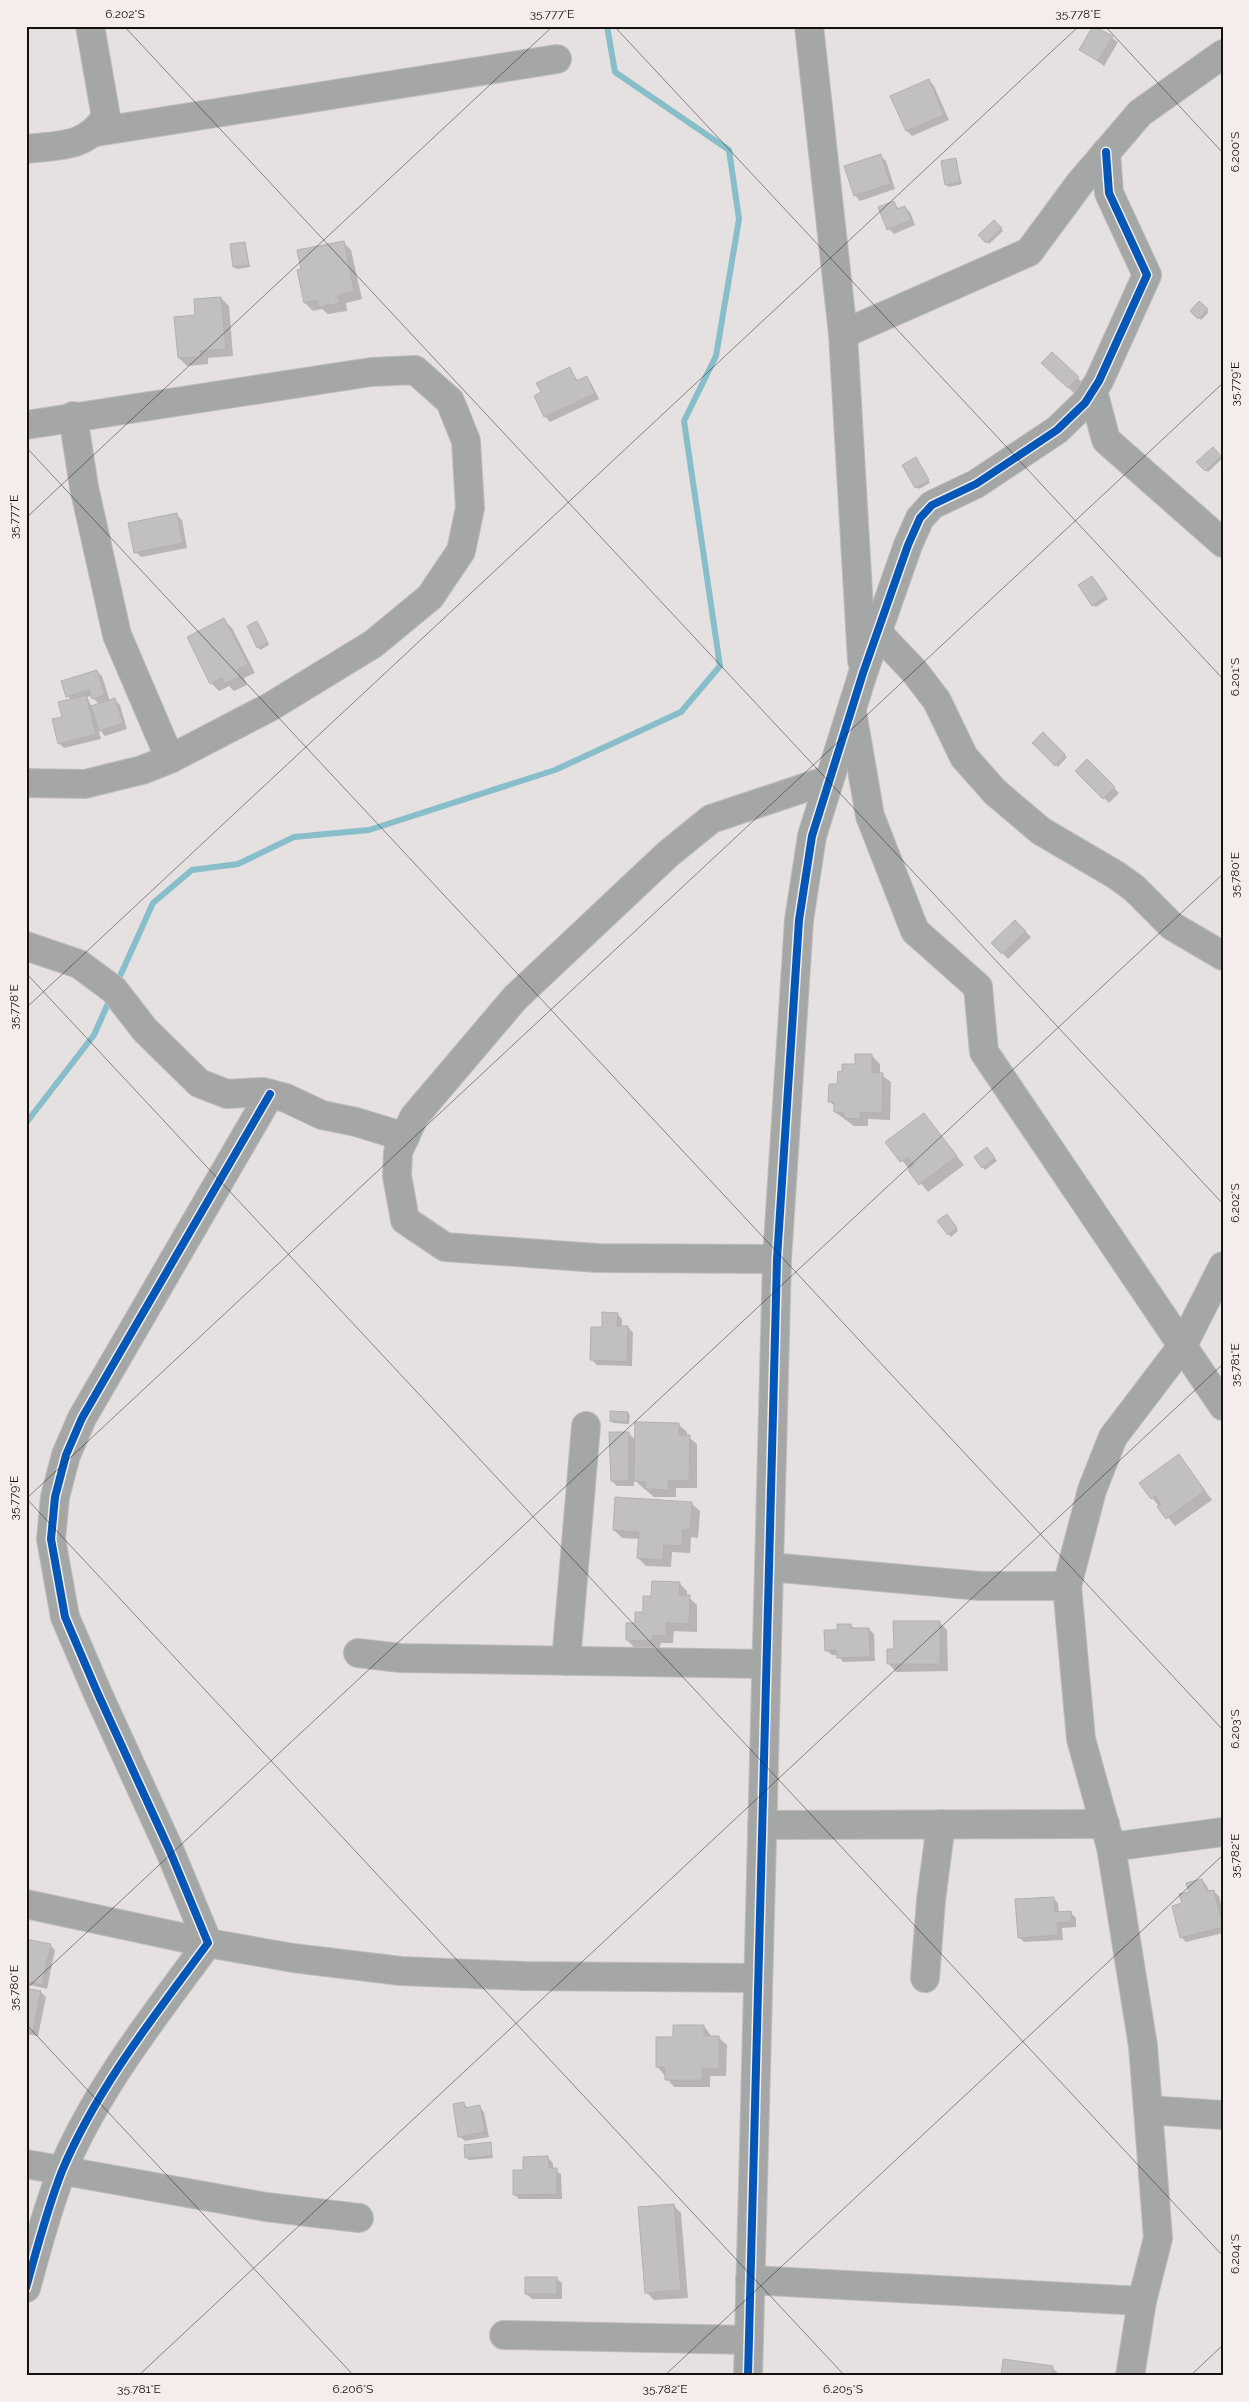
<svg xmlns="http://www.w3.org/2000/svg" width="1249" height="2402" font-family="Raleway,sans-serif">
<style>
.shadow{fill:#0003;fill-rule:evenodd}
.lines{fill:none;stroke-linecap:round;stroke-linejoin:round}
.stream{stroke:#88bec9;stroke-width:6}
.building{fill:#c2bfbf;stroke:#b3b0b0}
.minor-casing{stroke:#bfbcbc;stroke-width:30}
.minor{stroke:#a5a6a6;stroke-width:28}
.cycleway-casing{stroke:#f5ecec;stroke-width:11}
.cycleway{stroke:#0057b8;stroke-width:8}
.ticks{fill:none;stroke:#141111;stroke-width:1;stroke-opacity:0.45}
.neatline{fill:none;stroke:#141111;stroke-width:2}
.ticks-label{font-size:12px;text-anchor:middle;fill:#141111}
</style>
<rect width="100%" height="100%" fill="#e6e1e1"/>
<g class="shadow">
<path d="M1095 26 1118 42 1104 66 1081 50Z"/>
<path d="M929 81 934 86 949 120 912 136 907 131 892 96Z"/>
<path d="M880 156 886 161 895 189 860 201 855 195Z"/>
<path d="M955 159 962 184 949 187 946 185Z"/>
<path d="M893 202 899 209 904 207 910 212 915 225 894 234 889 229Z"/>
<path d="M994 221 1003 231 989 244 980 235Z"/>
<path d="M343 242 351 250 362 299 346 303 347 311 328 314 322 309 313 311 305 303Z"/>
<path d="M245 244 250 267 237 269 234 267Z"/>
<path d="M221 298 229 306 233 356 208 358V364L187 366 179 358 196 316Z"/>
<path d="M1199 303 1209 312 1201 320 1192 311Z"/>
<path d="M1052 354 1083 383 1074 393 1043 363Z"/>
<path d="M570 369 578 381 586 378 591 383 599 399 550 422 545 416 543 393Z"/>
<path d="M1213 448 1222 459 1208 472 1198 462Z"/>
<path d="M918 461 930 483 919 489 916 487Z"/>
<path d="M176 515 182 520 187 548 141 557 136 552Z"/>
<path d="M1094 580 1108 599 1096 607 1093 605Z"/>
<path d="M224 620 232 628 255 673 244 678 247 685 234 691 229 686 219 691 211 683Z"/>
<path d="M259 625 269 645 260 650 258 647Z"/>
<path d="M96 671 102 676 110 701 115 700 120 705 127 729 105 736 98 728 101 739 64 748 59 743 64 717 71 700 68 696ZM92 696 93 698 99 704 92 707 87 697Z"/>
<path d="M1043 734 1067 757 1058 767 1034 743Z"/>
<path d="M1087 761 1119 793 1109 803 1077 771Z"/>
<path d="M1015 921 1031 937 1008 959 993 943Z"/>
<path d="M872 1056 880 1064V1074L891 1082 890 1120 868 1119V1126H854L835 1112 836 1107 829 1101 843 1073Z"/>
<path d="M924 1115 964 1165 928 1192 887 1142Z"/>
<path d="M989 1151 997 1161 985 1170 975 1157Z"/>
<path d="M949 1218 958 1231 951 1237 949 1234Z"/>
<path d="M617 1314 622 1319V1327H628L633 1333 632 1366 597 1365 592 1360 603 1329Z"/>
<path d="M627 1413 630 1415 629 1424 613 1423 611 1421Z"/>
<path d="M678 1424 687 1432V1436L697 1444V1488H676V1497H654L634 1480V1486H617L612 1481 628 1433 636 1440Z"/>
<path d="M1179 1456 1212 1500 1175 1526 1152 1498Z"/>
<path d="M691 1503 700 1511 698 1538 691 1537 690 1553 672 1552 671 1567 646 1566 638 1558 640 1539 622 1538 614 1530Z"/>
<path d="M679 1583 687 1591V1596L697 1605V1632L674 1631 673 1643H661L659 1649 635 1648 627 1640 652 1597Z"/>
<path d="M939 1622 947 1630 948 1671 896 1672 888 1663 895 1650Z"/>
<path d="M850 1625 855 1629H869L874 1634 875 1661 843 1662 838 1655H832L826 1650 838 1631Z"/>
<path d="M1202 1880 1207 1886 1209 1892 1213 1891 1219 1896 1223 1912V1933L1186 1942 1181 1937 1183 1904Z"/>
<path d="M1053 1898 1058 1903 1059 1913 1070 1912 1076 1918V1927L1062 1928 1063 1940 1024 1942 1019 1937Z"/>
<path d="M26 1940 50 1945 55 1950 47 1989 26 1984Z"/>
<path d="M26 1989 41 1992 46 1997 38 2036 26 2034Z"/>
<path d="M704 2026 712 2037H718L727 2045 726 2076H710V2087H674L657 2066 675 2038Z"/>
<path d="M464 2104 468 2108 479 2107 484 2112 489 2137 465 2141 459 2136Z"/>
<path d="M490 2144 493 2158 469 2160 467 2158Z"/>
<path d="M548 2158 553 2163V2169L561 2174 562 2199H519L514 2194 524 2171Z"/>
<path d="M673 2205 681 2213 688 2298 654 2300 646 2292Z"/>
<path d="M556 2278 562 2283V2299H532L526 2294Z"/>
<path d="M1052 2368 1058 2373 1057 2376H1002Z"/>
</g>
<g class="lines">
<g class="stream">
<path d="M116 985 153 903 192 870 238 864 294 837 369 830 555 770 681 712 720 666 684 421 716 356 739 219 729 150 615 72 607 26"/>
<path d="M26 1123 94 1035 110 999"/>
</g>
</g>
<g class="building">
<path d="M1093 26 1113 36 1098 61 1079 50Z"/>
<path d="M929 79 944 115 906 131 890 96Z"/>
<path d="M881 154 890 184 854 196 844 166Z"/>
<path d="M956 158 960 182 945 185 941 161Z"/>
<path d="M894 201 897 209 905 206 911 220 887 230 878 207Z"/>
<path d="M994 220 1002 228 986 243 978 235Z"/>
<path d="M344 241 354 291 338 295 340 303 319 307 317 300 304 303 297 270 301 269 297 250Z"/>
<path d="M245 242 249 265 233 267 230 244Z"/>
<path d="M221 297 226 349 200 351 201 357 178 358 174 317 195 315 194 299Z"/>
<path d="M1199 301 1208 309 1198 319 1190 311Z"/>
<path d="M1052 352 1079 377 1068 388 1041 363Z"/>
<path d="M570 367 576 381 587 376 595 394 544 417 534 396 541 392 536 383Z"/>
<path d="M1213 447 1221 456 1205 471 1196 462Z"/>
<path d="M916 457 929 480 915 488 902 465Z"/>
<path d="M177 513 183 543 134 553 128 523Z"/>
<path d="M1092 576 1106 596 1092 606 1078 585Z"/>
<path d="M224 618 248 664 237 670 240 676 224 684 222 678 210 684 187 637Z"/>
<path d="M257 621 268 643 257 648 247 626Z"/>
<path d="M97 670 105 695 92 699 89 690 66 697 61 681Z"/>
<path d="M86 695 96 734 58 744 52 719 62 717 58 702Z"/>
<path d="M115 698 123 723 99 731 91 706Z"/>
<path d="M1043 732 1065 754 1055 766 1032 743Z"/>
<path d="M1087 759 1115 787 1103 799 1075 771Z"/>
<path d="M1015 920 1026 931 1002 954 991 943Z"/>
<path d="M855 1054H872V1072L883 1073 882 1113 860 1112V1119L844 1118V1113L834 1112V1102H828L829 1084H837L838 1071 842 1072V1064H855Z"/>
<path d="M924 1113 957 1156 919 1185 908 1170 914 1165 908 1157 900 1162 885 1142Z"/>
<path d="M987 1147 995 1158 982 1168 974 1157Z"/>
<path d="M947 1214 957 1228 948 1235 937 1221Z"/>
<path d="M602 1312 618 1313 617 1326H628L627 1362 590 1360 591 1327H602Z"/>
<path d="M610 1411 628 1412 627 1422 610 1421Z"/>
<path d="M635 1422 679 1423V1435H690L689 1481 668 1480 669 1490 645 1489V1482L634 1481Z"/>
<path d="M609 1432H629V1481H611Z"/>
<path d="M1179 1454 1205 1491 1166 1519 1157 1507 1161 1504 1155 1496 1151 1499 1139 1483Z"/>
<path d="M615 1497 692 1502 690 1530H683L682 1546 664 1545 663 1560 637 1558 639 1532 613 1530Z"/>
<path d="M652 1581 680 1582 679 1595H690L689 1624 666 1623V1636L653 1635 651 1641 626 1640V1623H635V1612H643V1596H651Z"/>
<path d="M893 1621H940V1664H887V1649H894Z"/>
<path d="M837 1624H851V1628H869L870 1657 837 1658 836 1650 825 1651 824 1630H837Z"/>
<path d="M1202 1879 1206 1891 1214 1890 1223 1927 1180 1938 1172 1906 1182 1903 1179 1894 1189 1892 1186 1883Z"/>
<path d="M1054 1897 1055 1912 1071 1911 1072 1922 1057 1923 1058 1935 1018 1938 1015 1899Z"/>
<path d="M26 1939 51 1944 42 1985 26 1981Z"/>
<path d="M26 1988 41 1991 33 2032 26 2030Z"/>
<path d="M673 2025H704V2036H719V2069H702V2080H665V2067H656V2037H673Z"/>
<path d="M464 2102 465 2108 480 2105 485 2132 458 2137 453 2104Z"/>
<path d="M491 2142 492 2156 465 2158 464 2145Z"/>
<path d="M548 2156 549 2168H557V2194L513 2195V2170H523V2157Z"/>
<path d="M674 2204 681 2290 645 2293 638 2207Z"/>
<rect x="525" y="2277" width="32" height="17"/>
<path d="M1003 2359 1053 2366 1052 2376H1001Z"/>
</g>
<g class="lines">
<defs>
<g id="minor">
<path d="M809 26 843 334 862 661"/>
<path d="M96 132 557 59"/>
<path d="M26 149C60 145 86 148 106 117L90 26"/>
<path d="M843 334 1029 252 1080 183 1140 113 1223 54"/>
<path d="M1093 391 1106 440 1223 543"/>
<path d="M73 416 84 487 117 635 170 759"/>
<path d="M26 425 371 372 415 370 450 401 466 441 470 508 461 551 430 597 373 644 270 707 170 759 142 770 85 784 26 783"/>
<path d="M877 632 915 672 937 701 964 757 995 792 1041 831 1116 875 1134 888 1172 926 1223 956"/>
<path d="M852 712 870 816 915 931 978 987 984 1052 1223 1406"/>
<path d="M26 946 79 964 114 990 145 1030 199 1083 227 1094 263 1092 286 1098 322 1115 356 1122 405 1137"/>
<path d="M777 1259 597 1258 445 1247 405 1220 397 1176 398 1152 414 1117 515 998 668 854 711 819 828 780"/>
<path d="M769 1567 980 1586H1067"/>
<path d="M358 1653 400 1658 766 1664"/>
<path d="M566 1661 586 1426"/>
<path d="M762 1825 1105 1824"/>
<path d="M1111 1847 1223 1832"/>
<path d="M26 1904 208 1943 293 1958 401 1971 525 1976 758 1978"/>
<path d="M925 1978 931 1900 941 1824"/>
<path d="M1148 2110 1223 2115"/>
<path d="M26 2164 266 2207 359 2218"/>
<path d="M750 2280 1142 2301"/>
<path d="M26 2288C37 2248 47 2209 62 2171 97 2088 155 2015 208 1943L169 1849 98 1694 65 1617 51 1539 55 1497 66 1455 82 1418 270 1094"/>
<path d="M504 2335 749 2340"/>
<path d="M748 2376 777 1259 799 920 812 836 863 673 908 545 920 518 932 505 976 484 1057 430 1085 403 1099 381 1147 275 1109 193 1106 152"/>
<path d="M1130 2376 1142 2301 1158 2238 1143 2046 1111 1847 1081 1739 1067 1586 1092 1490 1113 1437 1183 1345 1223 1266"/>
</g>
</defs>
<use href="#minor" class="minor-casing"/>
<use href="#minor" class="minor"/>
<defs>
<g id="cycleway">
<path d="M26 2288C37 2248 47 2209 62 2171 97 2088 155 2015 208 1943L169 1849 98 1694 65 1617 51 1539 55 1497 66 1455 82 1418 270 1094"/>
<path d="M748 2376 777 1259 799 920 812 836 863 673 908 545 920 518 932 505 976 484 1057 430 1085 403 1099 381 1147 275 1109 193 1106 152"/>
</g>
</defs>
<use href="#cycleway" class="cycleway-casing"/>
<use href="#cycleway" class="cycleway"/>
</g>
<path class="ticks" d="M124 26 1223 1204M614 26 1223 679M1105 26 1223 153M26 27 27 26M26 447 1223 1730M26 518 553 26M26 973 1223 2256M26 1008 1079 26M26 1498 845 2376M26 1499 1223 383M26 1989 1223 874M26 2024 354 2376M138 2376 1223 1364M664 2376 1223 1855M1190 2376 1223 2345"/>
<rect width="1249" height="2402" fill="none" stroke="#f5ecec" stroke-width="55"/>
<rect x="28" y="28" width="1194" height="2346" class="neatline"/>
<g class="ticks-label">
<text x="125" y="18">6.202°S</text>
<text x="552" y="18">35.777°E</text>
<text x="1078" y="18">35.778°E</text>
<text transform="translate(1235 152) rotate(-90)" y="4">6.200°S</text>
<text transform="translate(1235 384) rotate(-90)" y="4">35.779°E</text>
<text transform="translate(14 517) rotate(-90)" y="4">35.777°E</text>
<text transform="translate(1235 677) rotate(-90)" y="4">6.201°S</text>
<text transform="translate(1235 875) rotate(-90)" y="4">35.780°E</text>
<text transform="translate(14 1007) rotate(-90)" y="4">35.778°E</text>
<text transform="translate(1235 1203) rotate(-90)" y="4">6.202°S</text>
<text transform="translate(1235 1365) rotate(-90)" y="4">35.781°E</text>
<text transform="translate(14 1498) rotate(-90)" y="4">35.779°E</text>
<text transform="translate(1235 1729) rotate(-90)" y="4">6.203°S</text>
<text transform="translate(1235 1856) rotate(-90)" y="4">35.782°E</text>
<text transform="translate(14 1988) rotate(-90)" y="4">35.780°E</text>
<text transform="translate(1235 2254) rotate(-90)" y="4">6.204°S</text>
<text x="139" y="2393">35.781°E</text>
<text x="353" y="2393">6.206°S</text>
<text x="665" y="2393">35.782°E</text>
<text x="843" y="2393">6.205°S</text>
</g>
</svg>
